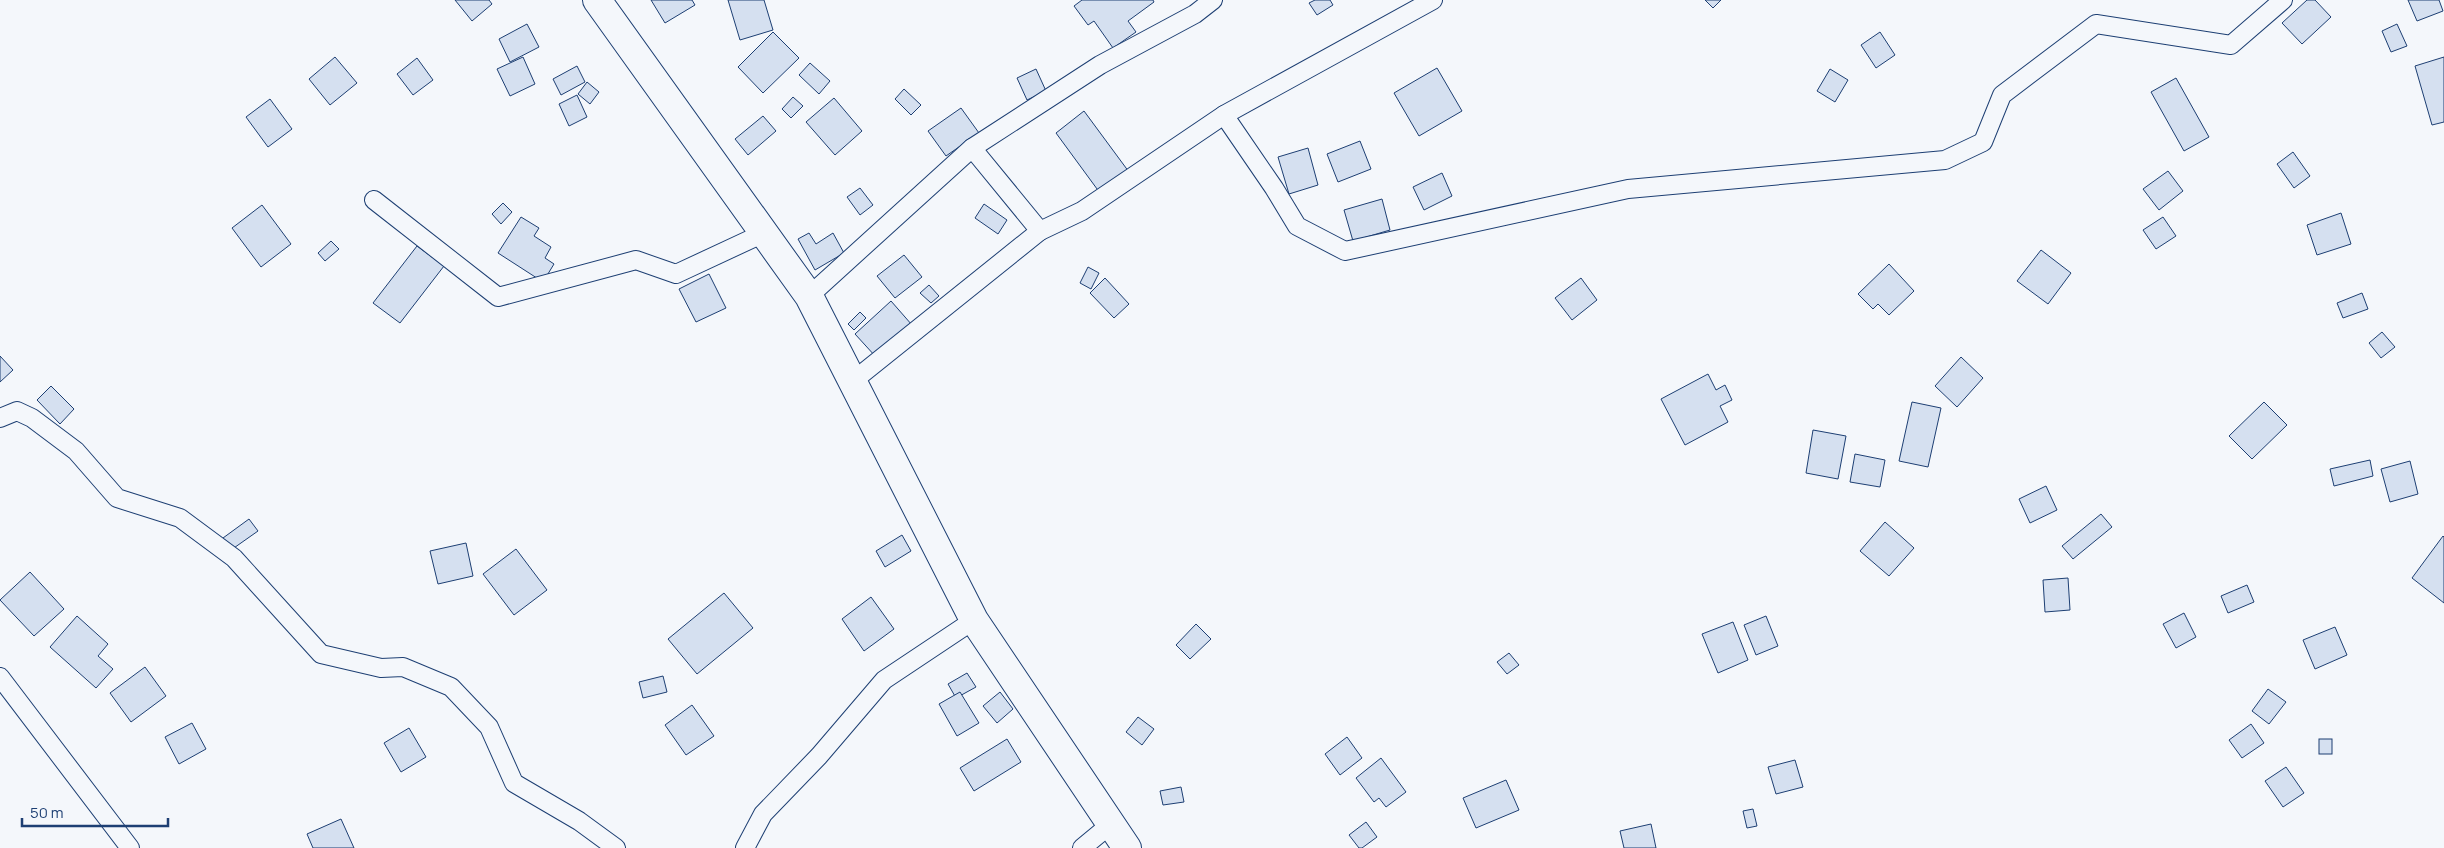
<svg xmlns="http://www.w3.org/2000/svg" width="2444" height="848" font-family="Manrope,sans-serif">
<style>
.building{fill:#d5e0f0;stroke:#1d3f73}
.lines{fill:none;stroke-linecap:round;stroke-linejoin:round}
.street-casing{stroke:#1d3f73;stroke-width:20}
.primary-casing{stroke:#1d3f73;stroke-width:30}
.street{stroke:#f4f7fb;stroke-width:18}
.primary{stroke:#f4f7fb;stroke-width:28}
</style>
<rect width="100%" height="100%" fill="#f4f7fb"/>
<g class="building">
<path d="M455 0H489L492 4 472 21Z"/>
<path d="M651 0H692L695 5 665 23Z"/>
<path d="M728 0H764L773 30 740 40Z"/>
<path d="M1082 0H1153L1154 2 1128 21 1136 32 1113 48 1094 21 1088 25 1074 6Z"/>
<path d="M1315 0H1330L1333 5 1317 15 1309 3Z"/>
<path d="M1705 0H1721L1713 8Z"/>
<path d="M2307 0H2315L2331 17 2302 44 2282 23Z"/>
<path d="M2408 0H2439L2443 11 2417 21Z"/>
<path d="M527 24 539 47 510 62 499 39Z"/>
<path d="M2397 24 2407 46 2391 52 2382 31Z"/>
<path d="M773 32 799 58 763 93 738 67Z"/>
<path d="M1880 32 1895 55 1876 68 1861 45Z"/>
<path d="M335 57 357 83 330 105 309 79Z"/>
<path d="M523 57 535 84 510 96 497 69Z"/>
<path d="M2444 57V122L2432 125 2415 66Z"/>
<path d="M417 58 433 80 413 95 397 74Z"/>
<path d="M810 63 830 81 819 94 799 75Z"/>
<path d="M577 66 585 82 561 95 553 79Z"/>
<path d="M1437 68 1462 111 1419 136 1394 93Z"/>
<path d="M1036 69 1046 91 1027 100 1017 78Z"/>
<path d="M1830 69 1848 80 1835 102 1817 91Z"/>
<path d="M2176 78 2209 137 2184 151 2151 92Z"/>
<path d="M587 82 599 92 590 104 578 94Z"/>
<path d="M904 89 921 105 911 115 895 99Z"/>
<path d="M577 95 587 117 569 126 559 104Z"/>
<path d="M793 97 803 106 791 118 782 109Z"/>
<path d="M834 98 862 131 835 155 806 122Z"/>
<path d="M270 99 292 129 268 147 246 117Z"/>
<path d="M961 108 979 133 946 156 928 131Z"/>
<path d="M1084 111 1129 172 1100 193 1056 133Z"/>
<path d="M763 116 776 131 748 155 735 139Z"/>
<path d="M1360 141 1371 169 1338 182 1327 154Z"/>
<path d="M1308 148 1318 185 1289 194 1278 157Z"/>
<path d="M2293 152 2310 176 2294 188 2277 164Z"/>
<path d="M2168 171 2183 191 2159 210 2143 189Z"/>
<path d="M1442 173 1452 196 1424 210 1413 187Z"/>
<path d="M860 188 873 205 860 215 847 197Z"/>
<path d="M1382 199 1390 230 1353 241 1344 210Z"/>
<path d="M503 203 512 212 501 224 492 214Z"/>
<path d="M984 204 1007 220 998 234 975 218Z"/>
<path d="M262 205 291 244 261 267 232 228Z"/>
<path d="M2341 213 2351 244 2317 255 2307 225Z"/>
<path d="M521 217 539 228 534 236 551 247 545 258 554 264 543 282 498 253Z"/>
<path d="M2163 217 2176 236 2156 249 2143 230Z"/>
<path d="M809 233 816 244 833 233 844 253 815 270 798 239Z"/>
<path d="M331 241 339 249 325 261 318 253Z"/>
<path d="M417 246 444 266 400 323 373 303Z"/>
<path d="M2041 250 2071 273 2048 304 2017 281Z"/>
<path d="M904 255 922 277 895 298 877 276Z"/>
<path d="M1889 264 1914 291 1889 315 1878 304 1873 309 1858 294Z"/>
<path d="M1088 267 1099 273 1091 289 1080 283Z"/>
<path d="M709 274 726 308 696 322 679 289Z"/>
<path d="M1105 278 1129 304 1114 318 1090 293Z"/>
<path d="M1581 278 1597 300 1572 320 1555 298Z"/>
<path d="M929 285 939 296 931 303 920 293Z"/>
<path d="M2362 293 2368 309 2343 318 2337 303Z"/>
<path d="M891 301 912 325 876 357 855 334Z"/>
<path d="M860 312 866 318 854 330 848 324Z"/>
<path d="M2382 332 2395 347 2381 358 2369 343Z"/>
<path d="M0 356 13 370 0 382Z"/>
<path d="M1961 357 1983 378 1957 407 1935 386Z"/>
<path d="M1708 374 1716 390 1725 385 1732 400 1720 406 1728 422 1685 445 1661 399Z"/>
<path d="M51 386 74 409 60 424 37 400Z"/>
<path d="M1912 402 1941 408 1928 467 1899 461Z"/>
<path d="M2264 402 2287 425 2252 459 2229 436Z"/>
<path d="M1813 430 1846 436 1838 479 1806 473Z"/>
<path d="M1855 454 1885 460 1880 487 1850 482Z"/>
<path d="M2370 460 2373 476 2334 486 2330 469Z"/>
<path d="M2410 461 2418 494 2390 502 2381 469Z"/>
<path d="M2046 486 2057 510 2030 523 2019 499Z"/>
<path d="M2101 514 2112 527 2073 559 2062 546Z"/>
<path d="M249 519 258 531 231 550 223 538Z"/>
<path d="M1885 522 1914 548 1889 576 1860 551Z"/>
<path d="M902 535 911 551 885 567 876 551Z"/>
<path d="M2443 536 2444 537V603L2412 578Z"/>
<path d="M466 543 473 576 438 584 430 551Z"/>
<path d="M516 549 547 590 514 615 483 574Z"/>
<path d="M30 572 64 609 34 636 0 600Z"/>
<path d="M2068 578 2070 610 2045 612 2043 580Z"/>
<path d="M2247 585 2254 602 2228 613 2221 596Z"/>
<path d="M724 593 753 628 697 674 668 639Z"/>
<path d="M871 597 894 629 864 651 842 619Z"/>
<path d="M2184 613 2196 637 2176 648 2163 624Z"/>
<path d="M77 616 108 644 98 656 113 669 96 688 50 647Z"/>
<path d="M1766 616 1778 646 1756 655 1744 625Z"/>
<path d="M1733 622 1748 660 1718 673 1702 634Z"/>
<path d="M1196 624 1211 639 1190 659 1176 645Z"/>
<path d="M2335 627 2347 655 2315 669 2303 640Z"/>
<path d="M1509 653 1519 665 1507 674 1497 662Z"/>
<path d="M145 667 166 696 131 722 110 693Z"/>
<path d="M967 673 976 687 956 698 948 684Z"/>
<path d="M663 676 667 692 643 698 639 682Z"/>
<path d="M2268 689 2286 702 2269 724 2252 711Z"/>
<path d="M960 692 979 723 957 736 939 704Z"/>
<path d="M1000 692 1013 709 997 723 983 706Z"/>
<path d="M692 705 714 736 686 755 665 725Z"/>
<path d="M1138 717 1154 729 1142 745 1126 732Z"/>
<path d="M192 723 206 749 179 764 165 737Z"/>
<path d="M2251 724 2264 743 2242 758 2229 740Z"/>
<path d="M409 728 426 757 401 772 384 743Z"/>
<path d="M1347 737 1362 758 1340 775 1325 754Z"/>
<path d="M1007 739 1021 762 974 791 960 768Z"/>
<rect x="2319" y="739" width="13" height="15"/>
<path d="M1381 758 1406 792 1386 807 1379 798 1374 802 1356 778Z"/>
<path d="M1795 760 1803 787 1776 794 1768 767Z"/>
<path d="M2286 767 2304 793 2283 807 2265 781Z"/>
<path d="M1506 780 1519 810 1476 828 1463 798Z"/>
<path d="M1181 787 1184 802 1163 805 1160 791Z"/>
<path d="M1753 809 1757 826 1747 828 1743 811Z"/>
<path d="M341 819 354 848H313L307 834Z"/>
<path d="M1366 822 1377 837 1362 848H1359L1349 835Z"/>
<path d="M1651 824 1656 848H1624L1620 831Z"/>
</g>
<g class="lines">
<defs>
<g id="street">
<path d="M1224 115 1433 0"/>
<path d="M972 148 1040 231 1082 211 1224 115 1274 188 1297 226 1345 251 1628 189 1945 160 1983 142 2002 95 2096 24 2231 45 2283 0"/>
<path d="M374 200 498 297 636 260 676 274 764 233"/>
<path d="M809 296 972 148 1100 65 1195 14 1213 0"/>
<path d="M853 381 1040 231"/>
<path d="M0 418 17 411 32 418 76 451 117 498 180 518 234 558 321 654 381 668 403 667 451 687 489 727 514 783 579 821 616 848"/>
<path d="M0 677 130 848"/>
<path d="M745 848 763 814 819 756 884 680 974 620"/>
<path d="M1082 848 1111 824"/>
</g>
<path id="primary" d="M597 0 809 296 974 620 1127 848"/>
</defs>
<use href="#street" class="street-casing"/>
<use href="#primary" class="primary-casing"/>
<use href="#street" class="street"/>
<use href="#primary" class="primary"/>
</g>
<path d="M22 818v8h146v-8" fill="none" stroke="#1d3f73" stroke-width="2.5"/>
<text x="30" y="818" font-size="15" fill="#1d3f73" stroke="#f4f7fb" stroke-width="4" paint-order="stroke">50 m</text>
</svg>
